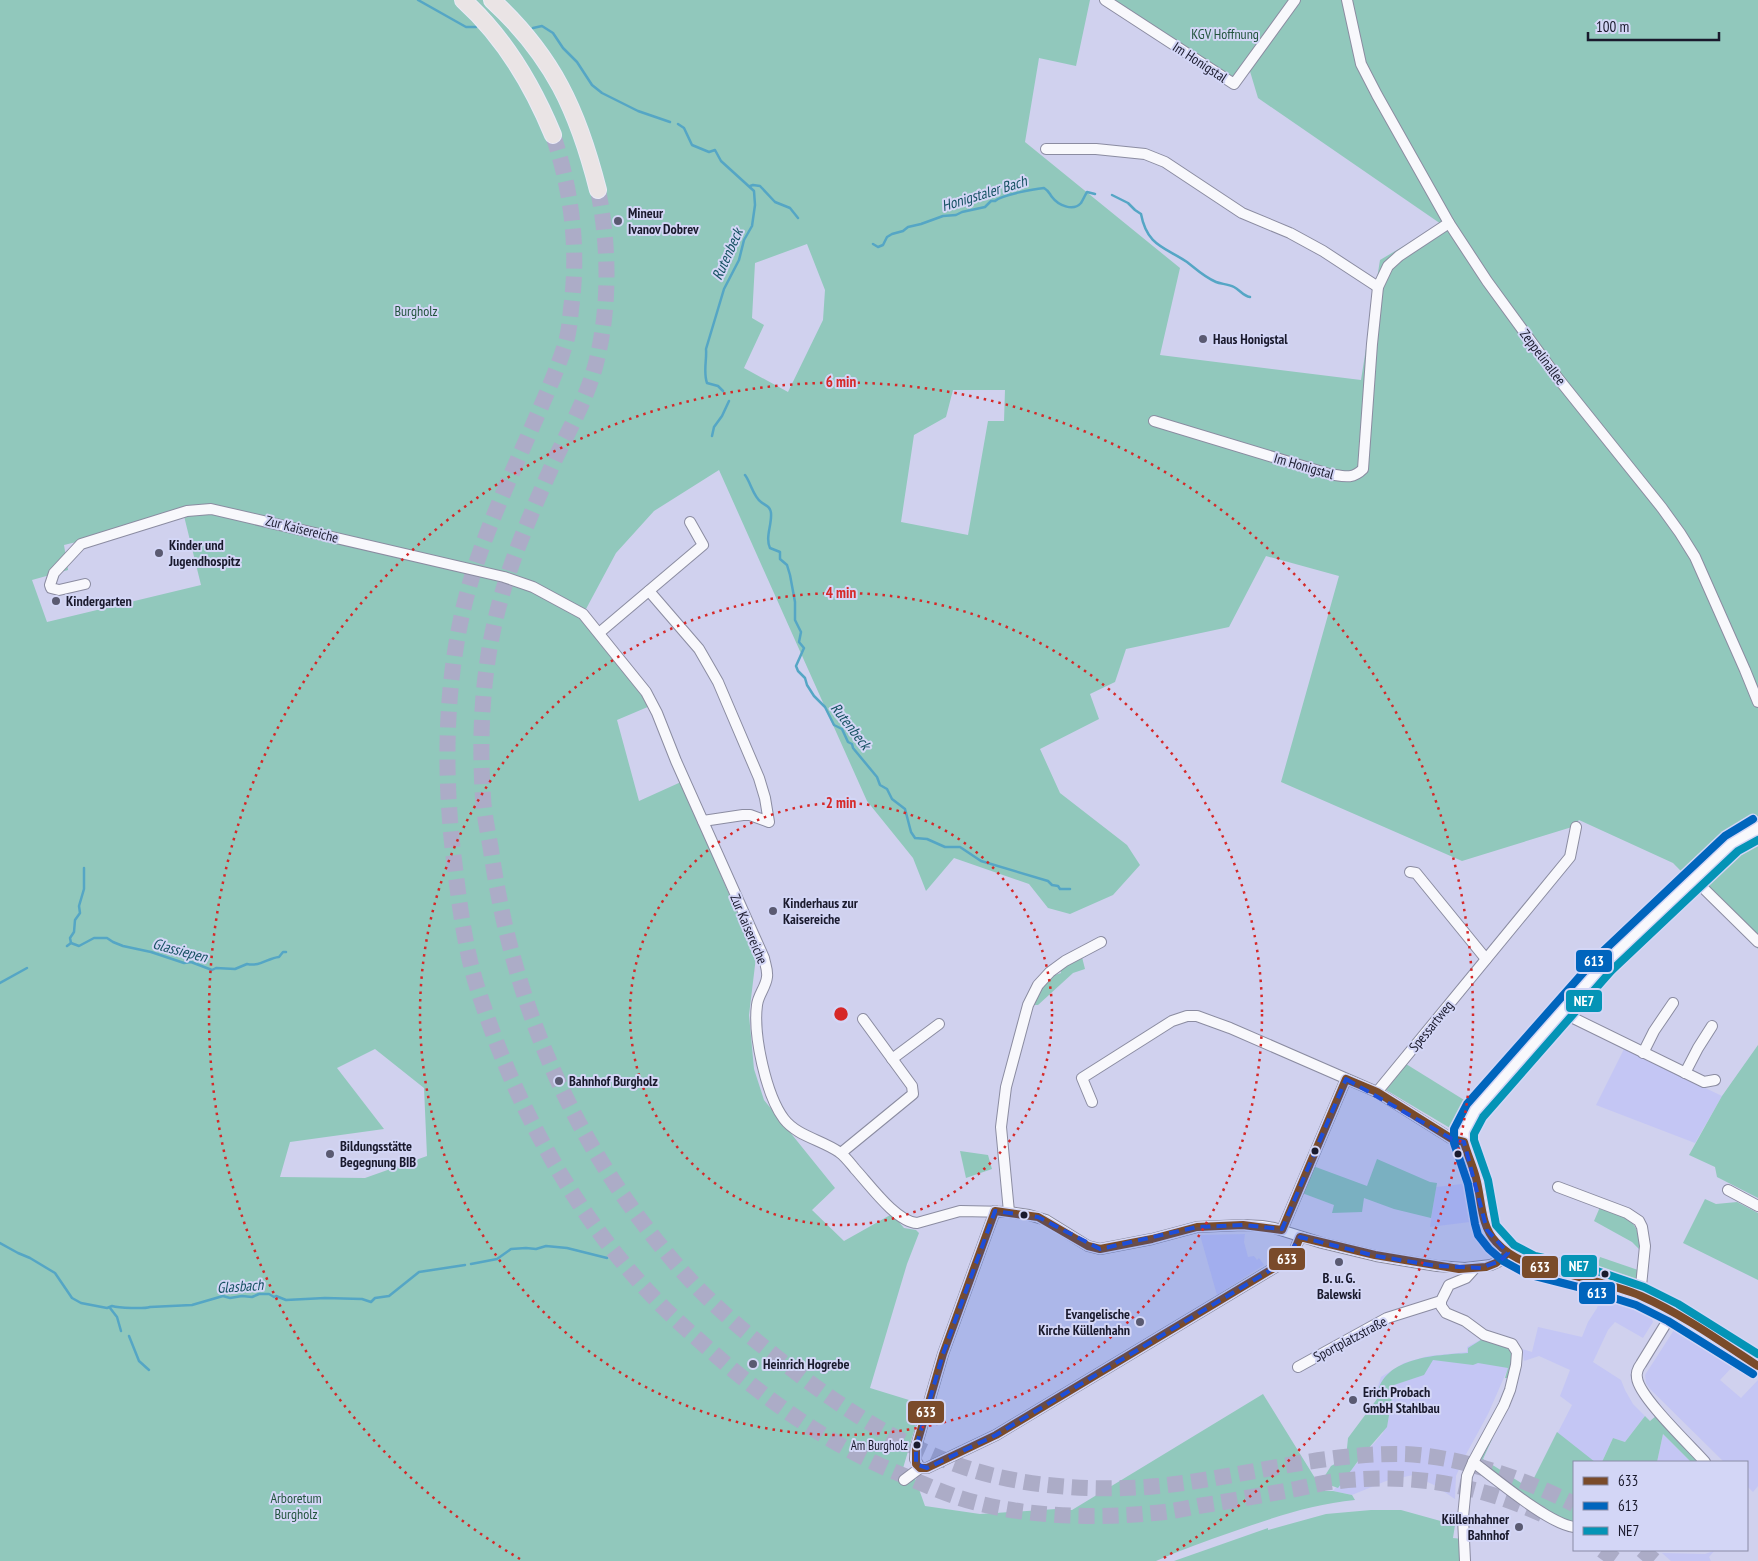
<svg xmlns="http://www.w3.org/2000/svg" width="1758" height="1561" font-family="'PT Sans Narrow',sans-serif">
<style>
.built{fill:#c4c6f4}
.green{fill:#91c8bc;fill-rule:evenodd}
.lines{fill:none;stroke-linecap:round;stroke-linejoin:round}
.stream{stroke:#55a6c5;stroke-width:2.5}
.trunk-tunnel{stroke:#acacc7;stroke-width:16;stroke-dasharray:16 8;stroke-linecap:butt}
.minor-casing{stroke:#8b8ca1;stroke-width:12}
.tertiary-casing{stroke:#8b8ca1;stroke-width:14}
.trunk-casing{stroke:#eaeaf7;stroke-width:18}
.minor{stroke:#f8f8fc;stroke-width:10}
.tertiary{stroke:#f8f8fc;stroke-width:12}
.trunk{stroke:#eae4e5;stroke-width:16}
.bus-1-casing{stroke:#d3d6f6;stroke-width:11}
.bus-2-casing{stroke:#d3d6f6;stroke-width:11}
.bus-3-casing{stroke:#d3d6f6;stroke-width:11}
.bus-1{stroke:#7a4b2a;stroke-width:8}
.bus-2{stroke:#0065bd;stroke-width:8}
.bus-3{stroke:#0494b6;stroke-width:8}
.marked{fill:#1d4ed8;fill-opacity:0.2;stroke:#1d4ed8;stroke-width:4;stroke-dasharray:10 6;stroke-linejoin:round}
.ring{fill:none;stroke:#d62828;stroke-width:2.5;stroke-dasharray:2.5 5}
.poi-dot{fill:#5a5a71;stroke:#d3d6f6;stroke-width:2}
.bus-dot{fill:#1a1a2d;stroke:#d3d6f6;stroke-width:2}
.labels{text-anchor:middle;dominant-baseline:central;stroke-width:4;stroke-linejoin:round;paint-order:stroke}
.bus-label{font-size:13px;fill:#1a1a2d;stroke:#d3d6f6;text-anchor:end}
.park-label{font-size:14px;fill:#23543e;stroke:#d3d6f6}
.street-label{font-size:14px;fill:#1a1a2d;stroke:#d3d6f6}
.poi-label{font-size:14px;font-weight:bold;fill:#1a1a2d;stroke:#d3d6f6;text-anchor:start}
.water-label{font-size:15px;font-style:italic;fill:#165162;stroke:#d3d6f6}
.centre{fill:#d62828;stroke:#d3d6f6;stroke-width:2.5}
.ring-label{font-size:15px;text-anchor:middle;font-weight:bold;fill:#d62828;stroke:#d3d6f6;stroke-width:4;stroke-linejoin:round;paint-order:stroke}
.line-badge{stroke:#d3d6f6;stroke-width:2}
.badge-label{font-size:14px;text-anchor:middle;font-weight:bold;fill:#fff}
</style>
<rect width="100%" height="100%" fill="#d0d1ee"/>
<g class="built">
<path d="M1624 1049 1722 1096 1695 1143 1596 1105Z"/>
<path d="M1471 1183 1477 1224 1470 1225V1222L1430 1227 1436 1187Z"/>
<path d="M1245 1234 1244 1242 1248 1257 1254 1256 1257 1260 1259 1258 1264 1265 1217 1295 1200 1235Z"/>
<path d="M1601 1296 1626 1304 1651 1316 1653 1322 1643 1338 1615 1322 1608 1330 1593 1362 1621 1380 1625 1390 1633 1404 1645 1416 1625 1442 1613 1438 1602 1462H1574L1537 1473 1572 1405 1560 1396 1570 1370 1539 1356 1524 1361 1522 1349 1532 1352 1538 1327 1582 1337 1588 1322 1597 1308Z"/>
<path d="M1676 1327 1734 1365 1720 1380 1741 1398 1758 1380V1486L1753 1492 1747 1486V1462H1724L1650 1389 1646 1383 1645 1375Z"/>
<path d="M1482 1339 1509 1366 1488 1414 1464 1458 1456 1476 1455 1499 1434 1485 1413 1475 1386 1481 1352 1495 1333 1491 1383 1433 1387 1415 1376 1392 1381 1377 1404 1363 1428 1356 1467 1352V1347Z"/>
<path d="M1663 1434 1691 1462H1657Z"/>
<path d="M1714 1551 1709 1557 1711 1561H1671L1662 1553 1705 1554Z"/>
</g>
<g class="green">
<path d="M0 0H1090L1076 66 1039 58 1025 142 1180 268 1160 355 1361 380 1380 260 1441 224 1258 98 1249 68 1235 87 1101 0H1758V949L1673 863 1579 820 1572 827 1462 861 1281 782 1339 576 1266 556 1229 627 1126 649 1115 682 1090 694 1099 719 1040 749 1060 793 1127 845 1140 865 1113 895 1070 914 1048 908 1029 884 954 858 926 891 913 858 867 801 719 470 654 511 616 553 586 609 577 614 650 706 617 720 639 801 681 782 756 957 749 1015 754 1069 764 1100 835 1188 812 1210 844 1241 892 1214 904 1228 916 1230 919 1233 907 1264 870 1388 922 1404 901 1475 915 1478 925 1506 980 1514 1056 1509 1072 1510 1263 1394 1323 1491H1333L1352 1495 1355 1500C1312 1504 1272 1518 1232 1532 1206 1541 1181 1550 1156 1561H0ZM807 244 825 290 823 320 788 392 744 368 764 325 752 318 755 263ZM953 390H1005L1004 421H988L968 535 901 522 914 435 946 417ZM184 516 201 585 47 622 32 580 68 570 64 545ZM375 1049 424 1088 427 1156 365 1178 280 1177 290 1142 384 1129 337 1068Z"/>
<path d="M1082 957 1085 969 1073 973 1038 1005H1033V996L1055 975 1061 973 1060 967Z"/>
<path d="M1758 1045V1198L1717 1177 1715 1167 1689 1155 1722 1096Z"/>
<path d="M1406 1064 1469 1103 1450 1128 1386 1090Z"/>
<path d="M960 1151 988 1155 992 1169 966 1178Z"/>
<path d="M1377 1159 1430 1182 1437 1183 1431 1218 1394 1209 1364 1198 1362 1212 1332 1213 1334 1205 1302 1193 1313 1166 1367 1186Z"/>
<path d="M1705 1199 1716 1204 1737 1202 1758 1213V1280L1683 1243Z"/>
<path d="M1600 1207C1623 1216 1642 1220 1639 1249L1632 1242 1594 1221Z"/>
<path d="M1600 1257 1638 1270 1636 1280 1632 1284 1596 1272Z"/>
<path d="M1484 1338C1512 1349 1517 1347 1508 1378H1505L1508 1368 1478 1363 1473 1365 1433 1360 1424 1375 1394 1385 1387 1427 1361 1457 1338 1488 1321 1482 1331 1466 1346 1458 1348 1438 1377 1399C1379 1357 1436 1355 1468 1353V1348Z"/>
<path d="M1645 1416 1650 1421 1656 1416 1699 1462H1691L1663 1434 1657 1462H1602L1613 1438 1625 1442Z"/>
<path d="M1557 1432 1595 1462H1574V1522L1563 1520 1552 1515 1479 1461 1484 1449 1493 1437 1483 1459 1529 1488Z"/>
<path d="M1371 1510H1401L1455 1525 1453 1538 1462 1539 1470 1551 1469 1561H1174L1268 1528V1530L1326 1514Z"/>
</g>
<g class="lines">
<g class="stream">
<path d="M418 0 466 27H476"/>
<path d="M533 28 542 26 553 33 563 48 577 62 592 85 602 93 638 111 670 122"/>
<path d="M678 124 684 128 692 145 709 152 715 150 721 161 754 191 755 205 752 226 744 240 739 260 724 289 706 349C707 360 703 372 707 383L718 386 723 391"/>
<path d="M750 186 753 185 760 186 775 202 790 208 798 218"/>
<path d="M1112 195 1128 203 1135 210 1141 214C1147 246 1165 247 1187 262 1196 269 1204 277 1216 282 1221 284 1228 284 1234 287 1240 290 1243 296 1250 297"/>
<path d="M873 244 878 247 883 245 887 237 892 234 903 231 908 227 921 224 943 216 956 215 962 212 985 207 991 201H995C1001 195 1034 189 1044 188 1049 191 1049 193 1052 197 1058 205 1073 212 1081 203 1083 200 1085 195 1087 192L1095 194"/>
<path d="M712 436 714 427 722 416 729 401"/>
<path d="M745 475C751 483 753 496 761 502 766 506 770 506 771 513 772 525 765 537 770 548L780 552V559L787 565 790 575 795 602V620L801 632 799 642 804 648 796 666 798 671 805 678 807 685 814 696 825 707 834 725 842 729 848 742 852 744 853 748 877 777 880 785 887 789 892 799 905 809 911 832 915 838 927 839 945 847H960L981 861 1048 881 1052 885 1058 886 1060 889H1070"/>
<path d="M71 943 70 938 74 932 75 920 80 913 79 906 84 889V868"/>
<path d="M67 946 71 943 79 946 94 938H107L113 942 123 946 151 952 184 963 191 962 212 970 216 968 235 969 247 964C260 967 268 958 279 957L283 952H286"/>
<path d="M0 983 27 968"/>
<path d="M0 1243 18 1253 30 1258 55 1273 72 1298 81 1303 107 1308 112 1306C119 1308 144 1309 150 1307L192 1305 223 1296 230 1298 242 1296 252 1297 259 1294H269L274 1297 276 1296 286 1300 325 1298 362 1299 371 1302 375 1298 389 1296 419 1272 465 1265"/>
<path d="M471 1264 497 1259 511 1249 526 1248 536 1249 546 1246 567 1248 607 1258"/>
<path d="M110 1308 117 1317 121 1331"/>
<path d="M129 1336 139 1361 149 1370"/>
</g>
<g class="trunk-tunnel">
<path d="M553 135C572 192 579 249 571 309 570 320 569 331 566 342 556 374 542 404 529 434 504 491 477 550 463 610 445 689 444 772 453 852 459 900 464 948 479 993 516 1108 577 1220 662 1306 680 1324 700 1341 719 1358 772 1404 831 1445 895 1472 915 1480 936 1490 957 1497 1016 1517 1093 1519 1154 1513 1169 1512 1183 1509 1198 1506 1231 1501 1263 1495 1296 1489 1310 1486 1325 1482 1339 1481 1414 1473 1476 1484 1544 1515"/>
<path d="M598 190C609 244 610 305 597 359 589 394 571 426 556 457 533 509 509 562 496 617 482 675 479 737 483 797 484 815 488 832 491 850 513 1007 576 1151 682 1271 712 1305 748 1335 784 1363 839 1406 892 1441 958 1465 1018 1487 1095 1492 1158 1486 1239 1478 1319 1453 1401 1454 1457 1455 1525 1479 1574 1504"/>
<path d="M1602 1550 1617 1561"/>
<path d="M1642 1550 1655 1561"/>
</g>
<defs>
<g id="minor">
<path d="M1105 0 1234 84 1295 0"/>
<path d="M1347 0 1361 64 1377 95 1449 223 1487 281 1557 377 1662 508 1680 533 1695 557 1745 670 1758 702"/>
<path d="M1046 149H1096L1145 154 1165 162 1242 213 1290 233 1323 251 1378 287"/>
<path d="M1154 421 1329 474C1343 476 1352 480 1363 469L1372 344 1378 287 1388 266 1399 256 1449 223"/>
<path d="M85 584 59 590 51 588 50 585 54 573 81 544 187 511 211 509 504 577 533 587 583 614 646 692 657 713 676 761 764 958C765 964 768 970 767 977 766 987 758 995 757 1005 753 1035 766 1095 784 1119 797 1136 822 1140 839 1152 845 1156 850 1163 855 1169 869 1184 896 1222 917 1223L960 1211 1009 1212 1029 1215 1046 1220 1088 1246 1100 1249 1152 1239 1197 1227 1243 1225 1262 1226 1274 1228 1322 1243 1376 1256 1437 1266 1465 1268 1491 1265 1500 1261 1508 1253"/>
<path d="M649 591 699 649 718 682 759 778 765 798 769 822 750 815H743L703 821"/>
<path d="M599 633 703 545 690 522"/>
<path d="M1410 872 1416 873 1486 959"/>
<path d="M1694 879 1758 942"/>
<path d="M1561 1012 1704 1082 1715 1080"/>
<path d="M1643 1053 1654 1031 1673 1003"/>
<path d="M892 1059 939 1024"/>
<path d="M1685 1073 1698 1048 1712 1026"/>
<path d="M1377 1092 1570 857 1576 827"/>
<path d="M1092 1102 1082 1078 1172 1021 1187 1016H1197L1230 1028 1377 1092 1452 1139 1464 1142"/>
<path d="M841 1153 913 1094 912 1086 863 1019"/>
<path d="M1558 1187 1627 1213 1639 1221 1642 1227 1645 1246 1640 1296"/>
<path d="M1728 1190 1758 1206"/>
<path d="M1009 1212 1001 1127 1006 1087 1028 1005 1038 985 1050 972 1065 961 1101 942"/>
<path d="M1282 1230 1346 1079"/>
<path d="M1441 1301V1306L1446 1313 1465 1321 1484 1335 1512 1344 1517 1352 1516 1365 1510 1390 1504 1405 1473 1462 1467 1476 1463 1517 1465 1561"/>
<path d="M1673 1312 1641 1364C1638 1368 1636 1373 1637 1378 1639 1397 1691 1446 1705 1462"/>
<path d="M1298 1367 1387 1318 1441 1301 1449 1285 1466 1278 1475 1268"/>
<path d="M1473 1462C1496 1479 1549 1524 1574 1527"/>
<path d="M920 1468 915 1459 916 1447 943 1354 995 1211"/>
<path d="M904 1480 920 1468H927L996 1435 1284 1262 1293 1254 1300 1237"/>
</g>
<path id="tertiary" d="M1758 828 1732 843 1721 853 1604 964 1475 1111 1468 1123 1464 1132V1142L1478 1182 1484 1221 1487 1230 1496 1242 1508 1253 1531 1265 1585 1278 1640 1296 1673 1312 1758 1366"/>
<g id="trunk">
<path d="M463 0C504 37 532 84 553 135"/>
<path d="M492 0C553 56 578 111 598 190"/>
</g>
</defs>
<use href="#minor" class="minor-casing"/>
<use href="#tertiary" class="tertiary-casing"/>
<use href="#trunk" class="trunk-casing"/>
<use href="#minor" class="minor"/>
<use href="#tertiary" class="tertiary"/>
<use href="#trunk" class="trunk"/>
<defs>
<path id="bus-1" d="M1508 1253 1496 1263 1486 1267 1459 1269 1375 1255 1300 1237 1293 1254 1284 1262 996 1435 927 1468H920L916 1464V1447L943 1354 995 1211 1038 1217 1088 1246 1100 1249 1152 1239 1197 1227 1243 1225 1282 1230 1346 1079 1377 1092 1452 1139 1464 1142C1467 1154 1473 1166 1476 1178 1482 1200 1480 1225 1496 1242 1515 1263 1542 1268 1568 1274 1592 1281 1617 1286 1641 1296 1682 1314 1720 1341 1758 1366"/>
<path id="bus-2" d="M1753 1374 1668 1321 1636 1305 1582 1288 1527 1274 1503 1261 1489 1249 1478 1235 1475 1224 1468 1184 1454 1143V1129L1467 1104 1597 957 1725 836 1753 819"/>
<path id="bus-3" d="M1758 840 1738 851 1611 971 1483 1117 1474 1134V1140L1488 1180 1496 1225 1514 1245 1535 1256 1588 1268 1644 1287 1678 1304 1758 1354"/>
</defs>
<use href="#bus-1" class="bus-1-casing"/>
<use href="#bus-2" class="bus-2-casing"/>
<use href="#bus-3" class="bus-3-casing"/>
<use href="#bus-1" class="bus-1"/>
<use href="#bus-2" class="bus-2"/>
<use href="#bus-3" class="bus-3"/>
</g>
<path class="marked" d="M1346 1079 1452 1139 1464 1142 1487 1230 1508 1253 1500 1261 1481 1268 1437 1266 1376 1256 1300 1237 1284 1262 996 1435 927 1468 916 1464V1447L943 1354 995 1211 1038 1217 1100 1249 1197 1227 1243 1225 1282 1229Z"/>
<g class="ring">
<circle cx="841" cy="1014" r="211"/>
<circle cx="841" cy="1014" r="421"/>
<path d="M520 1559A632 632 0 1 1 1162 1559"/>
</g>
<g class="poi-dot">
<circle cx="618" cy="221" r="5"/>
<circle cx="1203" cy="339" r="5"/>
<circle cx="159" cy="553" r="5"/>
<circle cx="56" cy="601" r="5"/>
<circle cx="773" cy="911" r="5"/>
<circle cx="559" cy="1081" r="5"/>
<circle cx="330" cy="1154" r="5"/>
<circle cx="1339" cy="1262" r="5"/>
<circle cx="1140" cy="1322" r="5"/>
<circle cx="753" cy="1364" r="5"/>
<circle cx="1353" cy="1400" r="5"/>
<circle cx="1519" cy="1527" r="5"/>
</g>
<g class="bus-dot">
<circle cx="1315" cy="1151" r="4.5"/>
<circle cx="1458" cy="1154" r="4.5"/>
<circle cx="1024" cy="1215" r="4.5"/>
<circle cx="1605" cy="1274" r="4.5"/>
<circle cx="917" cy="1445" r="4.5"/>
</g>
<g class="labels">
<g class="bus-label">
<text x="908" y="1445">Am Burgholz</text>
</g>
<g class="park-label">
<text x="1225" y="34">KGV Hoffnung</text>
<text x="416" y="311">Burgholz</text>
<text x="296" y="1498">Arboretum<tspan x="296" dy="16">Burgholz</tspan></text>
</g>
<g class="street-label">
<text transform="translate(1200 62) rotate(33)">Im Honigstal</text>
<text transform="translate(1543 357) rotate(53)">Zeppelinallee</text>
<text transform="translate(1304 466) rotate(16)">Im Honigstal</text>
<text transform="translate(302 529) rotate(14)">Zur Kaisereiche</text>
<text transform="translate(749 929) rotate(67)">Zur Kaisereiche</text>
<text transform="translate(1431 1026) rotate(-51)">Spessartweg</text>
<text transform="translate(1350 1339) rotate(-28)">Sportplatzstraße</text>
</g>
<g class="poi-label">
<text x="628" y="213">Mineur<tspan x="628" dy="16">Ivanov Dobrev</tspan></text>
<text x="1213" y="339">Haus Honigstal</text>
<text x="169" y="545">Kinder und<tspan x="169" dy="16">Jugendhospitz</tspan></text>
<text x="66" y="601">Kindergarten</text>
<text x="783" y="903">Kinderhaus zur<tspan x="783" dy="16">Kaisereiche</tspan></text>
<text x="569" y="1081">Bahnhof Burgholz</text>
<text x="340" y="1146">Bildungsstätte<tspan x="340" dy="16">Begegnung BIB</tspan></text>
<text x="1339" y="1278" text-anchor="middle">B. u. G.<tspan x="1339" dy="16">Balewski</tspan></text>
<text x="1130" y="1314" text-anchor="end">Evangelische<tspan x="1130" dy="16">Kirche Küllenhahn</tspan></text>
<text x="763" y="1364">Heinrich Hogrebe</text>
<text x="1363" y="1392">Erich Probach<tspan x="1363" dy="16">GmbH Stahlbau</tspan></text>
<text x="1509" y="1519" text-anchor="end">Küllenhahner<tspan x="1509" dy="16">Bahnhof</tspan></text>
</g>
<g class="water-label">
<text transform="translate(984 193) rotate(-17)">Honigstaler Bach</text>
<text transform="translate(727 254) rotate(-66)">Rutenbeck</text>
<text transform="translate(851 726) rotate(52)">Rutenbeck</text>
<text transform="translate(180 950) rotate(15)">Glassiepen</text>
<text transform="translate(240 1286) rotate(-4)">Glasbach</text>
</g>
</g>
<circle cx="841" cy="1014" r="8" class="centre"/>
<g class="ring-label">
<text x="841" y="387">6 min</text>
<text x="841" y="598">4 min</text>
<text x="841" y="808">2 min</text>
</g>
<g class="line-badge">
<rect x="1575" y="949" width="38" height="24" rx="5" fill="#0065bd"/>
<rect x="1565" y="989" width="38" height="24" rx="5" fill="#0494b6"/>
<rect x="1268" y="1247" width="38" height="24" rx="5" fill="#7a4b2a"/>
<rect x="1560" y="1254" width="38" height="24" rx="5" fill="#0494b6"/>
<rect x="1521" y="1255" width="38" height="24" rx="5" fill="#7a4b2a"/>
<rect x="1578" y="1281" width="38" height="24" rx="5" fill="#0065bd"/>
<rect x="907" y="1400" width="38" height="24" rx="5" fill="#7a4b2a"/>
</g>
<g class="badge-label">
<text x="1594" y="966">613</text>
<text x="1584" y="1006">NE7</text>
<text x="1287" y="1264">633</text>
<text x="1579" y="1271">NE7</text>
<text x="1540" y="1272">633</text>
<text x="1597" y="1298">613</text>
<text x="926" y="1417">633</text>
</g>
<rect x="1573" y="1461" width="175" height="90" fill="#d3d6f6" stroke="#898ba6"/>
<rect x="1583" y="1477" width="25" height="8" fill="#7a4b2a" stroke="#898ba6"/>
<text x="1618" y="1486" font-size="15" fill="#1a1a2d">633</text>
<rect x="1583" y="1502" width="25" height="8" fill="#0065bd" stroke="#898ba6"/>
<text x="1618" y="1511" font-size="15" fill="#1a1a2d">613</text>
<rect x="1583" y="1527" width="25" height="8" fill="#0494b6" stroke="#898ba6"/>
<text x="1618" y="1536" font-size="15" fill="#1a1a2d">NE7</text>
<path d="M1588 32v8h131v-8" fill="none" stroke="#1a1a2d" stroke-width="2.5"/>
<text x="1596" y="32" font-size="15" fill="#1a1a2d" stroke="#d3d6f6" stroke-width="4" paint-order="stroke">100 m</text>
</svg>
